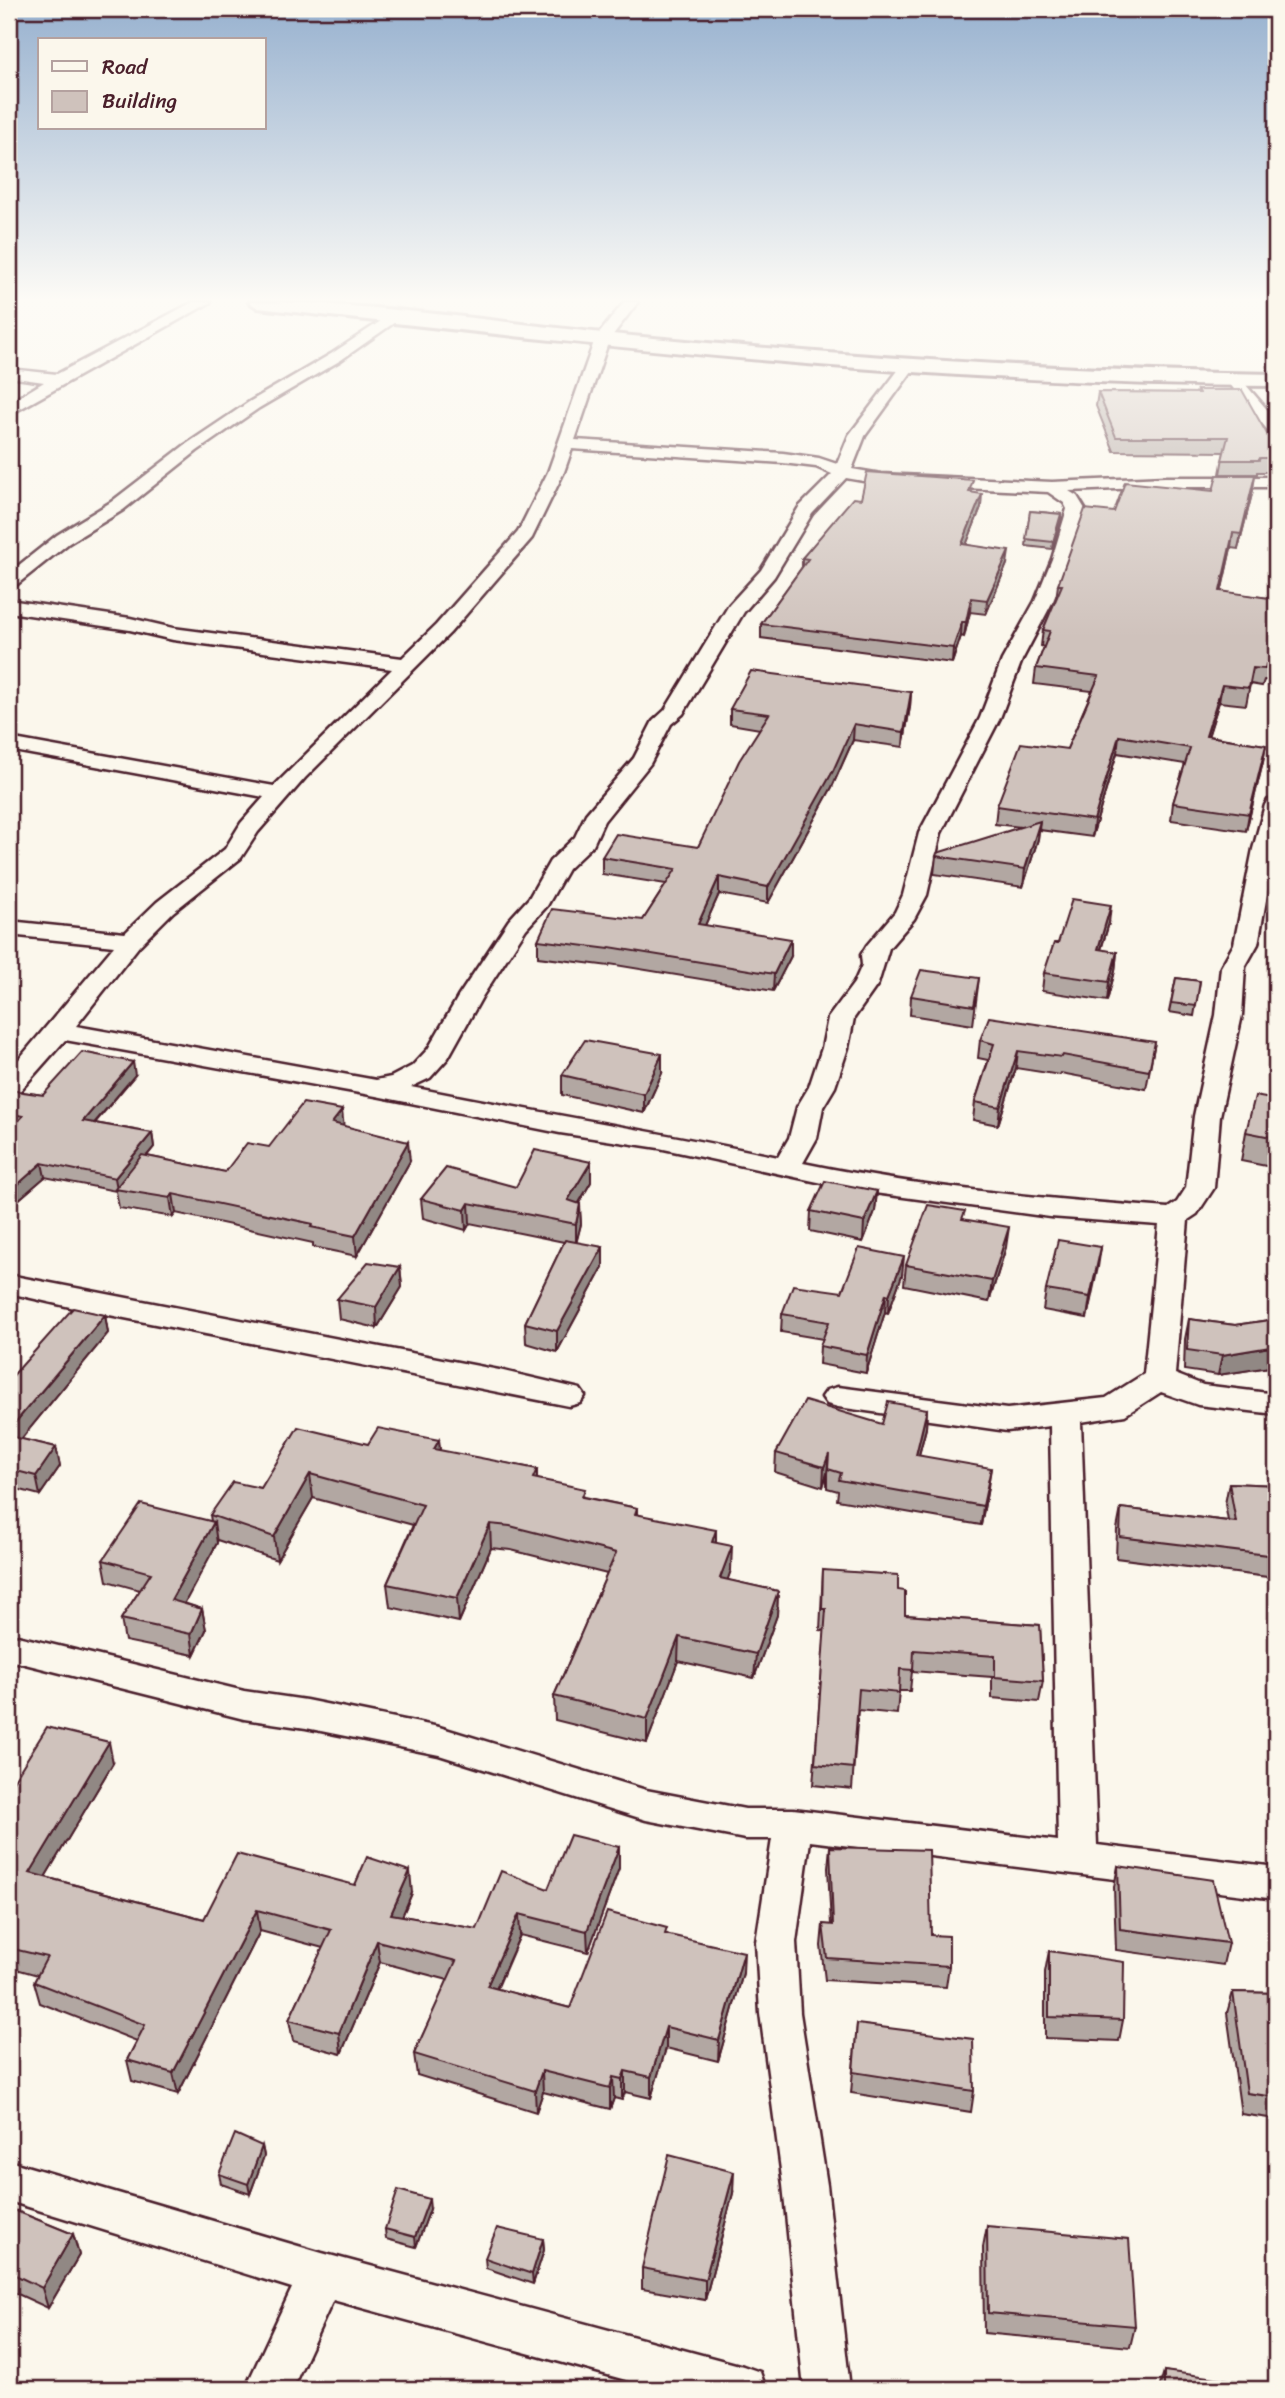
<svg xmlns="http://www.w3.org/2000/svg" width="1285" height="2398" font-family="Sriracha,sans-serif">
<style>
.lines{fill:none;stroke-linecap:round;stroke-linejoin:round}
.street-casing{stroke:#4a1f2b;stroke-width:5}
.secondary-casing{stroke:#4a1f2b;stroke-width:6}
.street{fill:#fbf7ec;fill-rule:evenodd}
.secondary{fill:#fbf7ec;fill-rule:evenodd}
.wall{fill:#b2a7a2;stroke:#4a1f2b;stroke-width:2}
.shaded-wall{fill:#918884;stroke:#4a1f2b;stroke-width:2}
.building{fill:#cfc2bc;stroke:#4a1f2b;stroke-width:2}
</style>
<rect width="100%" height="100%" fill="#fbf7ec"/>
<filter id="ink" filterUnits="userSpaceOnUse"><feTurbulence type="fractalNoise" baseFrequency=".0143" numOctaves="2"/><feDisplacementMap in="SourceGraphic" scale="14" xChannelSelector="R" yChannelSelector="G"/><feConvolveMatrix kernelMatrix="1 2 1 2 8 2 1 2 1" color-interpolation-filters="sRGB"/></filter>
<g filter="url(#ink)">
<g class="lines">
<defs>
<g id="street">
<path d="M193 302H211L9 415V403L44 382 9 377V369L57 374Z"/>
<path d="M624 302H638L609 340 575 440 783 453 819 458 837 464 849 435 903 364 908 363 915 367 865 436 852 469 881 474 1052 482 1165 477H1276V487H1165L1069 491 1077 496 1085 509 1070 559 1053 601 1022 660 1000 718 941 833 927 895 914 919 889 948 878 984 854 1018 848 1048 835 1087 823 1107 817 1138 803 1163C923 1188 1046 1199 1168 1208L1177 1202 1186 1188 1194 1116 1216 1015 1221 967 1234 944 1253 849 1265 805 1268 800 1276 799V845L1258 944 1245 967 1242 1015 1220 1116 1214 1188 1197 1214 1188 1220 1175 1374 1203 1385 1276 1394V1414L1198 1405 1161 1392 1125 1415 1081 1422 1097 1845 1276 1867V1899L810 1841 796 1942 800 2013 827 2185 850 2389H804L783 2185 760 2013 756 1942 772 1839H745L646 1820 439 1755 306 1728 244 1719 9 1660V1634L244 1691 306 1700 439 1727 646 1790 745 1809H793L1058 1841 1050 1426 1007 1431 838 1407 827 1404 822 1397 827 1390 838 1387 1007 1409 1106 1398 1144 1374 1159 1225 1050 1217 860 1191 659 1148 560 1133 376 1096 65 1040 18 1093 9 1095V1071L114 946 9 935V921L125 933 157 902 225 849 241 823 264 797 9 750V738L274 786 392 669 173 640 130 630 9 612V600L130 618 173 628 402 658 436 625 518 532 548 472 595 339ZM572 449 783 463 816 467 832 474 799 507 761 570 729 605 665 710 653 721 634 758 586 814 575 837 550 861 529 898 509 920 458 997 428 1049 412 1066 391 1077 376 1080 76 1026 139 946 173 912 241 858 258 832 305 778 450 633 532 538 564 472ZM846 478 881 484 1048 492 1064 503 1067 509 1052 559 1035 601 1002 660 980 718 919 833 903 895 895 912 867 945 861 955 862 965 854 983 828 1018 822 1048 809 1087 797 1107 789 1138 778 1157C656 1131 533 1112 411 1087L430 1078 448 1058 482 997 526 929 547 906 568 869 593 845 604 821 650 764 671 724 683 714 744 612 774 577 812 514Z"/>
<path d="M393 313 400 317 398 320 341 360 259 408 197 451 123 510 69 543 15 586 9 587V573L57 535 111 502 185 445 249 402 331 354Z"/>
<path d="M1234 375 1239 377 1276 420V435L1270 433 1229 383 1226 380Z"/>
<path d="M9 1275 499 1370 580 1389 585 1396 580 1403 569 1406 79 1309 9 1293Z"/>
<path d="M9 2161 322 2253 743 2366 760 2372 766 2389H659L333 2300 292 2389H245L292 2288 9 2201Z"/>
</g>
<path id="secondary" d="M249 302C380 302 512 325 643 337 854 357 1064 371 1276 374V386C935 385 596 345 258 308Z"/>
</defs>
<use href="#street" class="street-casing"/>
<use href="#secondary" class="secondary-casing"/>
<use href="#street" class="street"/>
<use href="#secondary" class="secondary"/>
</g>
<g class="wall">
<path d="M1197 390 1276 450V472H1257V474H1220L1224 452 1114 451 1096 406 1098 392 1196 393Z"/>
<path d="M1253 490 1238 549 1231 548 1221 592 1276 599V663L1272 681 1264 680 1262 686 1250 684 1246 705 1219 702 1208 736 1266 745 1263 762 1246 831 1171 820 1173 803 1185 764 1117 753 1092 837 1039 830 1038 839 1023 887 934 874 936 856 1021 827 995 824 997 806 1067 749 1092 691 1034 684 1036 668 1044 647 1041 646 1043 630 1056 599 1058 585 1114 512 1213 491Z"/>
<path d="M972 492 981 507 966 545 1007 564 986 614 970 612 964 637 961 636 952 663 761 638V624L802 567V558L861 499Z"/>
<path d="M1030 511 1061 514V521L1052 549 1026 546Z"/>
<path d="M911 692 910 707 903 747 853 740 832 787 768 903 719 894 705 925 791 956 773 991 610 964 609 966 538 957V940L643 920 666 884 602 874V857L698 847 760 729 730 724V709Z"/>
<path d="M1109 923 1101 950 1117 952 1115 971 1107 1001 1042 991 1044 973 1058 943Z"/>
<path d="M979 978 973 1025 910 1015 911 996Z"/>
<path d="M1176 978 1200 981 1194 1016 1169 1012Z"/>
<path d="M980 1040 1155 1042 1146 1089 1061 1073 1060 1075 1016 1068 998 1125 973 1120 975 1102 988 1060 978 1058Z"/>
<path d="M662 1073 644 1113 562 1095V1075Z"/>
<path d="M135 1075 95 1123 152 1133 154 1147 147 1156 225 1172 269 1147 344 1126 410 1161 357 1256 313 1247V1243L176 1213 173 1217 119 1208 116 1191 45 1177 17 1201 9 1199V1131L12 1127 9 1126V1090L43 1095Z"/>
<path d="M1276 1100V1168L1241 1161 1246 1132Z"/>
<path d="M591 1162V1182L579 1203 581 1224 576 1242 603 1267 557 1352 526 1343 525 1323 564 1242 470 1223 466 1230 423 1218 421 1199 516 1187Z"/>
<path d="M877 1191 875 1211 863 1242 810 1231 811 1211Z"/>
<path d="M964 1219 1006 1247 989 1302 904 1285 906 1265Z"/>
<path d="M1101 1247 1087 1318 1043 1310 1046 1290Z"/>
<path d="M400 1267 402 1287 377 1328 339 1319 337 1299Z"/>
<path d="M902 1275 888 1313 885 1312 866 1373 819 1364 820 1346 823 1339 781 1332 782 1314 842 1292Z"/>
<path d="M105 1315 108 1333 21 1439 56 1447 60 1466 40 1495 9 1487V1380Z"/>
<path d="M1189 1319 1235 1325 1276 1319V1366L1218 1375 1184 1370 1185 1339Z"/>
<path d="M927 1409 926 1428 919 1455 988 1487 981 1525 837 1500 838 1491 827 1488V1473L823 1487 775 1472 776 1453 882 1424Z"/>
<path d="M439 1440 440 1451 537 1469V1479L585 1497 637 1508V1514L716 1543 731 1570 727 1580 778 1591 777 1615 754 1678 678 1661 647 1743 555 1720 554 1696 607 1574 511 1550 491 1548 459 1622 390 1607 387 1584 413 1525 313 1498 277 1560 217 1540V1543L184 1603 202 1609 206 1630 194 1655 125 1641 121 1619 140 1590 107 1581 103 1560 211 1521 210 1515 261 1488 368 1444Z"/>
<path d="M1229 1483 1276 1485V1578L1116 1558 1117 1529 1121 1508 1228 1521 1225 1504Z"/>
<path d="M823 1570 898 1590 905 1615 1040 1625 1043 1681 1039 1702 992 1698V1677L912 1671 910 1691H899L897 1714 858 1710 852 1789 813 1785 825 1631 820 1630Z"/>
<path d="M113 1763 45 1877 204 1919 355 1885 412 1893 402 1916 477 1929 548 1889 619 1847V1868L588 1952 520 1935 497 1989 570 2008 667 1934 743 1973 718 2061 666 2048 651 2098 625 2092 622 2100 614 2098 610 2109 543 2092 536 2112 417 2075 414 2054 448 1980 380 1962 341 2054 293 2041 289 2020 323 1948 260 1931 178 2094 132 2081 127 2060 137 2041 40 2003 34 1982 38 1975 9 1967V1788Z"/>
<path d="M830 1847 931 1935 949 1966 946 1987 825 1980 821 1946 823 1924 831 1925 828 1868Z"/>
<path d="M1118 1866 1228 1943 1223 1965 1116 1950 1114 1887Z"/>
<path d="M1049 1951 1123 2020 1119 2041 1045 2038V1972Z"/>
<path d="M1233 1992 1276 1993V2119L1241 2114 1227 2013Z"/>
<path d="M857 2024 974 2091 971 2112 851 2093Z"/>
<path d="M262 2146 264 2156 250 2194 221 2184 219 2174Z"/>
<path d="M733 2193 705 2300 642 2289V2268Z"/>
<path d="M9 2208 73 2234 79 2255 48 2308 9 2290Z"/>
<path d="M430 2209 416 2247 386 2239 385 2229Z"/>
<path d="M987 2226 1135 2326 1130 2347 984 2333 983 2247Z"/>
<path d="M543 2239 544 2250 533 2284 486 2268 485 2258Z"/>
<path d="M1164 2371 1261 2389H1159Z"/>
</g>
<g class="shaded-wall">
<path d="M1255 475 1253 490 1238 549 1241 534Z"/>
<path d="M982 494 981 507 961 558 962 544Z"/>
<path d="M1061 514V521L1052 549 1053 542Z"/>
<path d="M1233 533 1231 548 1218 607 1220 591Z"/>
<path d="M1009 551 1007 564 986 614 987 600Z"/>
<path d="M971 598 970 612 964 637 966 622Z"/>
<path d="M962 622 961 636 952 663 953 648Z"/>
<path d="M1222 685 1219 702 1203 753 1206 736Z"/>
<path d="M911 692 910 707 903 747 904 732Z"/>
<path d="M854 724 853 740 832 787 768 903V887Z"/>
<path d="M1119 736 1117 753 1092 837 1094 820Z"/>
<path d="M1266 745 1263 762 1246 831 1249 814Z"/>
<path d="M1040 821 1038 839 1023 887 1025 869Z"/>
<path d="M719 877V894L698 941V924Z"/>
<path d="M1111 905 1109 923 1095 968 1098 949Z"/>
<path d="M791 939V956L773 991 774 974Z"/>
<path d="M1117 952 1115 971 1107 1001 1109 982Z"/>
<path d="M1018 1051 1016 1068 998 1125 1000 1107Z"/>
<path d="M662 1054V1073L644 1113V1094Z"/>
<path d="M133 1062 135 1075 85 1134 83 1121Z"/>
<path d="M342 1110 344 1129 332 1123Z"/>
<path d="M152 1133 154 1147 119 1189H117L115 1178Z"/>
<path d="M408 1142 410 1161 357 1256 355 1236Z"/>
<path d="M591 1162V1182L569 1220 568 1200Z"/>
<path d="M42 1163 45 1177 17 1201 15 1187Z"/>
<path d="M877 1191 875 1211 863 1242 864 1222Z"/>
<path d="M173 1194 176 1213 173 1217 170 1198Z"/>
<path d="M469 1203 470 1223 466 1230 465 1210Z"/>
<path d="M580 1204 581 1224 576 1244V1224Z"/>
<path d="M1009 1227 1006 1247 989 1302 992 1281Z"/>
<path d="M603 1247V1267L557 1352V1331Z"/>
<path d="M1101 1247 1098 1267 1087 1318 1090 1297Z"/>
<path d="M904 1257 902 1275 888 1313 889 1295Z"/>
<path d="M400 1267 402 1287 377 1328 376 1307Z"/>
<path d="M886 1294 885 1312 866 1373 867 1355Z"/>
<path d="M14 1297 18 1318 9 1329V1303Z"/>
<path d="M105 1315 108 1333 9 1454V1430Z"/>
<path d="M1276 1346V1366L1218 1375 1222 1355Z"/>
<path d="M927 1409 926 1428 914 1474 916 1455Z"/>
<path d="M439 1440 441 1463 434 1449Z"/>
<path d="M56 1447 60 1466 40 1495 36 1476Z"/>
<path d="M829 1454 827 1473 823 1487 824 1467Z"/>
<path d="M991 1468 988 1487 981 1525 983 1506Z"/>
<path d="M310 1474 313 1498 277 1560 274 1537Z"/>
<path d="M214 1522 217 1543 175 1621 171 1600Z"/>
<path d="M490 1524 491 1548 459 1622 457 1598Z"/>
<path d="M716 1530V1554L712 1542Z"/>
<path d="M732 1546 731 1570 720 1602V1578Z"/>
<path d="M778 1591 777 1615 754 1678 756 1654Z"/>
<path d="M202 1609 206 1630 194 1655 191 1634Z"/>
<path d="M679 1637 678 1661 647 1743V1719Z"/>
<path d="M109 1742 113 1763 35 1894 30 1873Z"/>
<path d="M619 1847V1868L588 1952 587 1931Z"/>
<path d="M410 1871 412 1893 394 1935 391 1914Z"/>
<path d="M257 1910 260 1931 178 2094 173 2073Z"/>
<path d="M519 1914 520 1935 488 2007 487 1986Z"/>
<path d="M377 1941 380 1962 341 2054 339 2033Z"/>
<path d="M744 1952 743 1973 718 2061 719 2040Z"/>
<path d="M666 2027V2048L651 2098V2077Z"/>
<path d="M542 2071 543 2092 536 2112 535 2091Z"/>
<path d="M625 2071V2092L622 2100V2079Z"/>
<path d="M613 2077 614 2098 610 2109V2088Z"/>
<path d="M262 2146 264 2156 250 2194 248 2184Z"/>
<path d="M734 2172 733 2193 705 2300V2280Z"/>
<path d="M429 2199 430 2209 416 2247 415 2237Z"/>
<path d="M73 2234 79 2255 48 2308 42 2288Z"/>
<path d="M543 2239 544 2250 533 2284 532 2274Z"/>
</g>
<g class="building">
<path d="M1197 390H1242L1276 450V458H1260L1259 460H1222L1228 437H1116L1098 392 1199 393Z"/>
<path d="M867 472 973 480 969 492 982 494 962 544 1009 551 987 600 971 598 966 622H962L953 648 761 624 808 559 802 558 853 498 861 499Z"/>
<path d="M1217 475H1255L1241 534 1233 533 1220 591 1276 599V658L1275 665 1266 664 1265 669 1253 668 1249 688 1222 685 1206 736 1266 745 1249 814 1173 803 1190 748 1119 736 1094 820 997 806 1021 743 1067 749 1099 676 1036 668 1050 631 1043 630 1062 585H1058L1085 509 1114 512 1125 482 1213 491Z"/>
<path d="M1030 511 1061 514 1053 542 1026 539Z"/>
<path d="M751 671 911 692 904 732 854 724 833 771 768 887 719 877 698 924 791 939 774 974 610 947 609 949 538 940 552 909 643 920 676 869 602 857 616 834 698 847 739 761 769 714 730 709Z"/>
<path d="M1040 821 1025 869 936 856 937 853Z"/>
<path d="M1072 899 1111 905 1098 949 1117 952 1109 982 1044 973 1054 943H1058Z"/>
<path d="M921 970 979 978 974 1006 911 996Z"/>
<path d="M1176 978 1200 981 1196 1006 1171 1003Z"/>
<path d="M989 1017 1155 1042 1149 1071 1063 1055 1062 1057 1018 1051 1000 1107 975 1102 994 1044 980 1040Z"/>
<path d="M585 1040 662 1054 644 1094 562 1075Z"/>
<path d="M82 1052 133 1062 83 1121 152 1133 115 1178 42 1163 15 1187 9 1186V1131L23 1116 9 1113V1090L43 1095Z"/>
<path d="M1255 1096 1276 1100V1138L1246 1132Z"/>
<path d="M303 1103 342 1110 332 1123 408 1142 355 1236 311 1227 313 1224 173 1194 170 1198 115 1189 142 1155 225 1172 247 1143 269 1147Z"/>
<path d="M535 1150 591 1162 568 1200 580 1204 576 1224 469 1203 465 1210 421 1199 446 1168 516 1187Z"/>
<path d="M825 1181 877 1191 864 1222 811 1211Z"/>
<path d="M928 1205 965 1211 962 1219 1009 1227 992 1281 906 1265Z"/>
<path d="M565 1240 603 1247 557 1331 525 1323Z"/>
<path d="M1058 1240 1101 1247 1090 1297 1046 1290Z"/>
<path d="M859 1248 904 1257 889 1295 886 1294 867 1355 820 1346 829 1322 782 1314 793 1285 842 1292Z"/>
<path d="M368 1262 400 1267 376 1307 337 1299Z"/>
<path d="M9 1296 14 1297 9 1303Z"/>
<path d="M73 1308 105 1315 9 1430V1380Z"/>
<path d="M1189 1319 1235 1325 1276 1319V1346L1222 1355 1187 1350Z"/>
<path d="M805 1401 882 1424 888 1402 927 1409 916 1455 991 1468 983 1506 839 1480 841 1473 828 1469 829 1454 824 1467 776 1453Z"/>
<path d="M298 1427 368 1444 378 1428 439 1440 434 1449 537 1469 533 1478 585 1489 582 1497 637 1508 635 1514 716 1530 712 1542 732 1546 720 1578 778 1591 756 1654 679 1637 647 1719 554 1696 616 1553 510 1526 490 1524 457 1598 387 1584 423 1505 310 1474 274 1537 210 1515 233 1482 261 1488Z"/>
<path d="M9 1436 56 1447 36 1476 9 1469Z"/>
<path d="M1229 1483 1276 1485V1556L1120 1537 1121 1508 1236 1522Z"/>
<path d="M141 1504 214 1522 171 1600 202 1609 191 1634 121 1619 151 1573 103 1560Z"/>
<path d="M823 1570 898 1575V1590L905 1591V1615L1040 1625 1043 1681 995 1677V1656L914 1650 913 1670 900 1669 899 1693 859 1689 853 1768 815 1764 826 1609H822Z"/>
<path d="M47 1727 109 1742 30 1873 204 1919 237 1854 355 1885 367 1857 410 1871 391 1914 477 1929 501 1871 548 1889 570 1835 619 1847 587 1931 519 1914 487 1986 570 2008 607 1912 667 1928 665 1934 744 1952 719 2040 666 2027 651 2077 625 2071 622 2079 613 2077 610 2088 542 2071 535 2091 414 2054 456 1961 377 1941 339 2033 289 2020 331 1930 257 1910 173 2073 127 2060 145 2025 34 1982 47 1957 9 1948V1788Z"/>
<path d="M830 1847 929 1850 931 1935 949 1936V1966L827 1958 823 1924 833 1925Z"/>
<path d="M1118 1866 1213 1880 1228 1943 1120 1929Z"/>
<path d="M1049 1951 1124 1962 1123 2020 1049 2017Z"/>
<path d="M1233 1992 1276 1993V2097L1247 2093Z"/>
<path d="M857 2024 973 2039 974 2091 853 2072Z"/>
<path d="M235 2134 262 2146 248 2184 219 2174Z"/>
<path d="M669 2155 734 2172 705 2280 642 2268Z"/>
<path d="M398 2190 429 2199 415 2237 385 2229Z"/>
<path d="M9 2208 73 2234 42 2288 9 2272Z"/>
<path d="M987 2226 1129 2239 1135 2326 988 2313Z"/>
<path d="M497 2228 543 2239 532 2274 485 2258Z"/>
<path d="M1164 2371 1261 2384V2389H1164Z"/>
</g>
</g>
<linearGradient id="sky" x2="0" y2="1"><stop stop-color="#97b1cf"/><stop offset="0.47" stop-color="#fdfbf6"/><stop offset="1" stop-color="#fdfbf6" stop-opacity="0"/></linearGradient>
<rect width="1285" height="638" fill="url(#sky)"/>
<rect width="1285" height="2398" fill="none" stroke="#fbf7ec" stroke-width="35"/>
<rect x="18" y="18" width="1250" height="2363" fill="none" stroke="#4a1f2b" stroke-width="2.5" filter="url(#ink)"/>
<rect x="38" y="38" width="228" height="91" fill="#fbf7ec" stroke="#b4a19f" stroke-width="2"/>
<rect x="52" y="61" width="35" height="10" fill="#fbf7ec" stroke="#b4a19f" stroke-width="2"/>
<text x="102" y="74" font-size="21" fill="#4a1f2b">Road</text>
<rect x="52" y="91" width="35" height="21" fill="#cfc2bc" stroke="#b4a19f" stroke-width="2"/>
<text x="102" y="108" font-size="21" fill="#4a1f2b">Building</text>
</svg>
